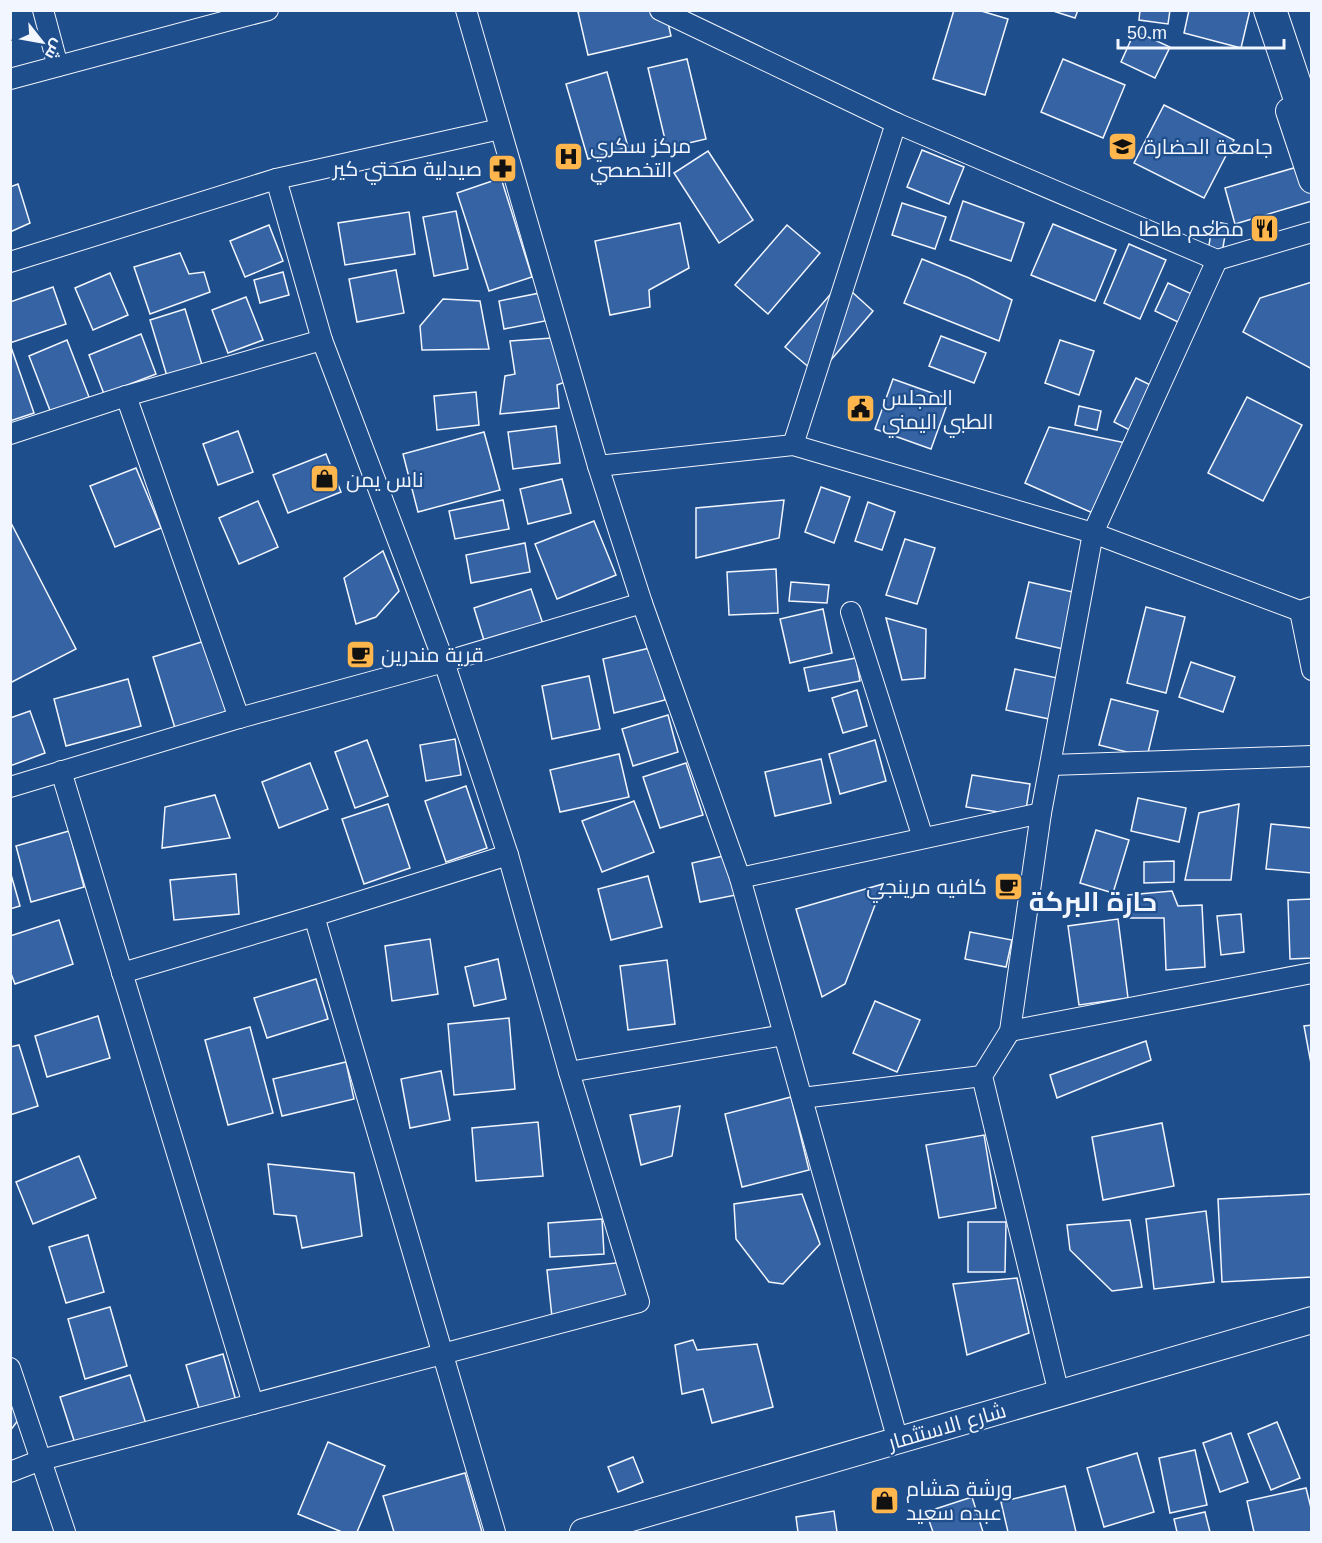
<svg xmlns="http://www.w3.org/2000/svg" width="1322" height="1543" font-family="Helvetica,Cairo,sans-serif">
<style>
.building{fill:#3563a3;stroke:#f2f6ff;stroke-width:1.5}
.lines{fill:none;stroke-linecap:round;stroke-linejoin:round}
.minor-casing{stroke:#f2f6ff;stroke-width:22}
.tertiary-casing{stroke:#f2f6ff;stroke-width:28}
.primary-casing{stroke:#f2f6ff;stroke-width:34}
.minor{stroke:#1f4e8c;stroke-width:20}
.tertiary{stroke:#1f4e8c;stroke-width:26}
.primary{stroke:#1f4e8c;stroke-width:32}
.labels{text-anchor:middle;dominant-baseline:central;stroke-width:4.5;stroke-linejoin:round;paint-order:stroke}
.poi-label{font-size:21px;fill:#f2f6ff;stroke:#1f4e8c;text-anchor:start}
.street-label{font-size:21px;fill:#f2f6ff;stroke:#1f4e8c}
.district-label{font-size:27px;font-weight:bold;fill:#f2f6ff;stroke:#1f4e8c}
</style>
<rect width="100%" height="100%" fill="#1f4e8c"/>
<g class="building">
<path d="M583 10H665L671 36 588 55 578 12Z"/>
<path d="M954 10H978L1008 19 985 95 933 79Z"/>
<path d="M1050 10H1078L1075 18Z"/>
<path d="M1140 10H1170L1168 24 1139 20Z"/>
<path d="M1189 10H1250L1241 48 1184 33Z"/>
<path d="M1135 31 1170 47 1155 78 1121 62Z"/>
<path d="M687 59 706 139 667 148 648 68Z"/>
<path d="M1063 59 1125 85 1103 138 1041 112Z"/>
<path d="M607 72 628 147 588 159 566 84Z"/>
<path d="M1164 105 1234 140 1204 198 1134 163Z"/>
<path d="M922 150 964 167 949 204 907 187Z"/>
<path d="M708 151 753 220 719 243 674 173Z"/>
<path d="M1304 165 1312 190V201L1235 224 1225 188Z"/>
<path d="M501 178 532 277 489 291 457 193Z"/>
<path d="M18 184 30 223 10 232V187Z"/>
<path d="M963 201 1024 223 1011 261 950 240Z"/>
<path d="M902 203 946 217 935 249 892 235Z"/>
<path d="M456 211 468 269 434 276 423 217Z"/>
<path d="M409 212 415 254 345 265 338 223Z"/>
<path d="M1213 221 1227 224 1222 253 1208 251Z"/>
<path d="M680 223 689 268 649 290 650 307 610 315 595 241Z"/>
<path d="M1053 224 1116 250 1095 301 1031 275Z"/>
<path d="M269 225 283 261 245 277 230 241Z"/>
<path d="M787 225 820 253 768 314 735 285Z"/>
<path d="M1129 244 1166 260 1140 319 1104 303Z"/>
<path d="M180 253 189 274 204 272 210 292 150 314 134 267Z"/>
<path d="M922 259 969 278 1012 300 999 341 904 303Z"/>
<path d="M396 270 404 313 357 322 349 279Z"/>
<path d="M283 272 289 295 260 303 254 280Z"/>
<path d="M110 273 128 315 93 330 75 288Z"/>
<path d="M841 282 873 311 818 375 785 347Z"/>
<path d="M1312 282V369L1243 332 1260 298Z"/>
<path d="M1168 283 1194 295 1180 323 1155 311Z"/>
<path d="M53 287 66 324 10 343V302Z"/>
<path d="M540 293 545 321 504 329 499 301Z"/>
<path d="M246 297 263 340 228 353 212 310Z"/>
<path d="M443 299 480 301 489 349 422 350 420 326Z"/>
<path d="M185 309 202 365 167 376 150 320Z"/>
<path d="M141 334 156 374 104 394 89 355Z"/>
<path d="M941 336 986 353 974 383 929 366Z"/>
<path d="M552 338 565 382 557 385 559 408 500 414 505 376 515 374 510 341Z"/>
<path d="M67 340 89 397 51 413 29 356Z"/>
<path d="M1060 340 1094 351 1079 395 1045 383Z"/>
<path d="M11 347 34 413 10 421V347Z"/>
<path d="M1136 378 1167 393 1145 438 1114 422Z"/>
<path d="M893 379 949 399 931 449 875 429Z"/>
<path d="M476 392 479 425 437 430 434 396Z"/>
<path d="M1247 397 1302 425 1263 501 1208 473Z"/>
<path d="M1079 406 1101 411 1097 430 1075 425Z"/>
<path d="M556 426 560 463 513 469 508 432Z"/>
<path d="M1049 427 1126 443 1095 514 1025 483Z"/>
<path d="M238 431 253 472 218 485 203 444Z"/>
<path d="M484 432 500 490 418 512 403 454Z"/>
<path d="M326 454 341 492 288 513 273 475Z"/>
<path d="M136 468 161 528 115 547 90 486Z"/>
<path d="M562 479 571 513 528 524 520 489Z"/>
<path d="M821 487 850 497 834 543 805 532Z"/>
<path d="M503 500 509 529 455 539 449 511Z"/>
<path d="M784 500 779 538 696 558V508Z"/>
<path d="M258 501 278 547 239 564 219 518Z"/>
<path d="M868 502 895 512 882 550 855 541Z"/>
<path d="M10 521 76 649 10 683Z"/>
<path d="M594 521 616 575 557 599 535 544Z"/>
<path d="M905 539 935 548 917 604 886 595Z"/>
<path d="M525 543 530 572 471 583 466 555Z"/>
<path d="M383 551 399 591 376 617 356 624 344 578Z"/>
<path d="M776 569 778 613 729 615 727 572Z"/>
<path d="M791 582 829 585 827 603 789 601Z"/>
<path d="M1029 582 1086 595 1072 651 1016 638Z"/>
<path d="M531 589 544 627 486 647 474 608Z"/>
<path d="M1146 607 1185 617 1166 693 1127 683Z"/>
<path d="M823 609 832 653 790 663 780 619Z"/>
<path d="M886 618 926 629 925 678 902 680Z"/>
<path d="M208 640 229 711 175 728 153 657Z"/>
<path d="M654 647 665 700 614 713 603 659Z"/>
<path d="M856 658 860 681 809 691 804 668Z"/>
<path d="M1191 662 1235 677 1223 712 1179 697Z"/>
<path d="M1015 669 1062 679 1054 720 1006 710Z"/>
<path d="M589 676 600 729 552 739 542 686Z"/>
<path d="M128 679 141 726 66 746 54 699Z"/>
<path d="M857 690 867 726 843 733 832 698Z"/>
<path d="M1111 699 1158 711 1147 757 1099 745Z"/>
<path d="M30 711 45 753 10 766V718Z"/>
<path d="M668 715 678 752 633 766 622 729Z"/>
<path d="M455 739 461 775 426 781 420 745Z"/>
<path d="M367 740 388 796 355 808 335 752Z"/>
<path d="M875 740 886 781 840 794 829 754Z"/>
<path d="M619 754 629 797 560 812 550 770Z"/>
<path d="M821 759 831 803 775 816 765 772Z"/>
<path d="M310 763 328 809 279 828 262 782Z"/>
<path d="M686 763 703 815 660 828 643 777Z"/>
<path d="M972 775 1030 784 1025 816 966 807Z"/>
<path d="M466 786 487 848 446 862 425 801Z"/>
<path d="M215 795 230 838 162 848 165 807Z"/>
<path d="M1138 798 1186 808 1179 842 1131 831Z"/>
<path d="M634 801 654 852 602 872 582 821Z"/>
<path d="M388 804 410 868 364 884 342 819Z"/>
<path d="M1239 804 1231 880H1185L1199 813Z"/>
<path d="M1271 824 1312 828V873L1266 869Z"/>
<path d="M1096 830 1129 840 1113 893 1080 883Z"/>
<path d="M69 831 84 887 31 902 16 846Z"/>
<path d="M728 855 736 895 700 902 692 863Z"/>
<path d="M1174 861V882L1144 883V862Z"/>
<path d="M10 871 20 906 10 909Z"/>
<path d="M236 874 239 914 174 920 170 880Z"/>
<path d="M648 876 662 927 611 940 598 889Z"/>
<path d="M883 884 845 984 822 997 796 909Z"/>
<path d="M1172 891 1178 906 1202 905 1205 967 1166 970 1164 918H1128V895Z"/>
<path d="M1312 899V958L1290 959 1288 900Z"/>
<path d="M1241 914 1244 952 1221 955 1217 916Z"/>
<path d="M1118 919 1128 998 1079 1005 1068 926Z"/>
<path d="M59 920 73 964 15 984 10 971V936Z"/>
<path d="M970 932 1012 940 1006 967 965 959Z"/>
<path d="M430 939 438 994 392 1001 385 946Z"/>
<path d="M498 959 506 999 474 1006 465 967Z"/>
<path d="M667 960 675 1024 628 1030 620 966Z"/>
<path d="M316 979 328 1019 267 1038 254 998Z"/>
<path d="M875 1001 920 1020 897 1072 853 1053Z"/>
<path d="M98 1016 110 1058 47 1077 35 1036Z"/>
<path d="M509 1018 515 1089 454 1095 448 1024Z"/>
<path d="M1312 1025V1069L1304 1026Z"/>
<path d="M250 1027 273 1113 228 1125 205 1040Z"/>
<path d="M1146 1041 1151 1060 1057 1098 1050 1075Z"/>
<path d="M19 1045 38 1106 10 1115V1047Z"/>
<path d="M346 1062 354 1099 282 1116 273 1079Z"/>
<path d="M441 1071 450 1120 410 1128 401 1079Z"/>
<path d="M791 1097 809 1170 742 1187 725 1114Z"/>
<path d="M680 1106 672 1156 641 1165 630 1115Z"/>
<path d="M538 1122 543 1176 476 1181 472 1128Z"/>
<path d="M1162 1123 1174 1186 1103 1200 1092 1137Z"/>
<path d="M984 1135 996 1208 939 1218 926 1145Z"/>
<path d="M79 1156 96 1198 33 1224 16 1182Z"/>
<path d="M268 1164 354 1173 362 1236 302 1248 296 1216 274 1214Z"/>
<path d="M802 1194 820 1244 783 1284 769 1282 736 1239 734 1204Z"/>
<path d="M1311 1194 1312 1277 1222 1282 1218 1199Z"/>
<path d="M1206 1211 1214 1282 1154 1289 1146 1219Z"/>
<path d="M602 1219 604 1254 550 1257 548 1223Z"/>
<path d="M1130 1220 1142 1287 1112 1291 1070 1250 1067 1225Z"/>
<path d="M968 1222H1006L1005 1272H968Z"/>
<path d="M88 1235 104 1292 66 1303 49 1247Z"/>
<path d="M626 1262 635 1295 552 1317 547 1270Z"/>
<path d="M1017 1278 1029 1333 967 1355 953 1284Z"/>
<path d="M110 1307 127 1366 85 1379 68 1319Z"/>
<path d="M693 1340 697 1350 757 1344 773 1407 712 1423 703 1389 682 1394 675 1345Z"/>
<path d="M223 1354 236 1401 200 1412 186 1365Z"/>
<path d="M130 1375 149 1433 79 1456 60 1397Z"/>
<path d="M10 1406 22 1415 10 1431Z"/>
<path d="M1277 1422 1300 1478 1271 1490 1248 1434Z"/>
<path d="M1231 1433 1248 1482 1220 1492 1203 1443Z"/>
<path d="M328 1442 385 1466 357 1532H342L298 1514Z"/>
<path d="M1195 1450 1207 1505 1170 1513 1159 1458Z"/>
<path d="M1137 1453 1154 1512 1104 1527 1087 1468Z"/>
<path d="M633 1457 643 1482 618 1492 608 1467Z"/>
<path d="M465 1473 482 1532H394L383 1496Z"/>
<path d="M1065 1486 1076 1532H1008L1001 1502Z"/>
<path d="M1306 1488 1312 1512V1532H1254L1247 1501Z"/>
<path d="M972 1497 983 1532H933L926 1512Z"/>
<path d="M834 1511 837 1532H798L796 1517Z"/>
<path d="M1205 1512 1210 1532H1177L1174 1519Z"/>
</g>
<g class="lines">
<defs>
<g id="minor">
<path d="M43 10 58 66"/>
<path d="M466 10 598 466 642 603 740 878 898 1441"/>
<path d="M660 10 896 123 1217 260 1312 232"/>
<path d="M10 79 268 10"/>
<path d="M10 262 276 179 500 129"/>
<path d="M126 396 239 718"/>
<path d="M10 434 126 396 322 340"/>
<path d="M793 445 896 123"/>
<path d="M598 466 793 445 1093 533 1300 611 1312 607"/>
<path d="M1300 611 1312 670"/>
<path d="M851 612 923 838"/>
<path d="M1051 765 1312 756"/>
<path d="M61 771 253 1404"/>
<path d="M10 787 239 718 444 662 642 603"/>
<path d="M740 878 1041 813"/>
<path d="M314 916 495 1532"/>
<path d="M122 973 314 916 508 855"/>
<path d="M1010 1031 1312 973"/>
<path d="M569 1072 784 1035"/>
<path d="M802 1098 982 1076"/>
<path d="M10 1368 65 1532"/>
<path d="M1059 1394 982 1076 1010 1031 1041 813 1093 533 1217 260"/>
<path d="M10 1472 41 1460 639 1302 569 1072 508 855 444 662 322 340 276 179"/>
</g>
<g id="tertiary">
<path d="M1289 111 1312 180"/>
<path d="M583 1532 1312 1320"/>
</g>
<path id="primary" d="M1270 10 1312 135"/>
</defs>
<use href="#minor" class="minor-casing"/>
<use href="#tertiary" class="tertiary-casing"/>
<use href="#primary" class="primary-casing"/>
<use href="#minor" class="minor"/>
<use href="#tertiary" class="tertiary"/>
<use href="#primary" class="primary"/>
</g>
<defs>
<symbol id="university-square" viewBox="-11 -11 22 22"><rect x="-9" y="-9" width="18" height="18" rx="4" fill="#ffb74d" stroke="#1f4e8c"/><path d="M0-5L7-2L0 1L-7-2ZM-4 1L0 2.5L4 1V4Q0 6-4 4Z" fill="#111"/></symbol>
<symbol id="hospital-square" viewBox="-11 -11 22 22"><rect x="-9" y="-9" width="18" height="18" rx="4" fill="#ffb74d" stroke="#1f4e8c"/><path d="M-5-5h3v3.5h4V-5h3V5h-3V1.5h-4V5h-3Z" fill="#111"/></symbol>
<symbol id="pharmacy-square" viewBox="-11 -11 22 22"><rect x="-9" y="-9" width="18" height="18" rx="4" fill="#ffb74d" stroke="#1f4e8c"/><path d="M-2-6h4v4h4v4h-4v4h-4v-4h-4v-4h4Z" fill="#111"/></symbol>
<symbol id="restaurant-square" viewBox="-11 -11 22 22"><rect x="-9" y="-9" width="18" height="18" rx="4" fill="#ffb74d" stroke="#1f4e8c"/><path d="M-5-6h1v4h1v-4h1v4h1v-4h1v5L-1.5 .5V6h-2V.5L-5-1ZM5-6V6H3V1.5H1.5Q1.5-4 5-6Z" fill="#111"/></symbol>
<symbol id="civic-square" viewBox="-11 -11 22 22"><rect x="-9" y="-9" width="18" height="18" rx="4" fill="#ffb74d" stroke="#1f4e8c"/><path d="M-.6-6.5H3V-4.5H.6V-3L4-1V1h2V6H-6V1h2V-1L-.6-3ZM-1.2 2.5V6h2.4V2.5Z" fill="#111"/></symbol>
<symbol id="shop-square" viewBox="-11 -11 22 22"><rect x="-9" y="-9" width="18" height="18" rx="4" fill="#ffb74d" stroke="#1f4e8c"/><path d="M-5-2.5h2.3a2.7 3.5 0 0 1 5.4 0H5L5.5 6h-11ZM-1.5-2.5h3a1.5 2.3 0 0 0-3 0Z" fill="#111"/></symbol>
<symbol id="cafe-square" viewBox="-11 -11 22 22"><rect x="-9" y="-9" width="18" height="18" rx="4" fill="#ffb74d" stroke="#1f4e8c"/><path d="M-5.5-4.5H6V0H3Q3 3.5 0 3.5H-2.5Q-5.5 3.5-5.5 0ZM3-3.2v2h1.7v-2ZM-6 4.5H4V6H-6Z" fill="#111"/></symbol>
</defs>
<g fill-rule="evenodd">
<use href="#university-square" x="1106" y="130" width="33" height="33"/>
<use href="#hospital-square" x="552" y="140" width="33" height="33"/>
<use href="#pharmacy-square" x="486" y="152" width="33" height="33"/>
<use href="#restaurant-square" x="1248" y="212" width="33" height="33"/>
<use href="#civic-square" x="844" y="392" width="33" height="33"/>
<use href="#shop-square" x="308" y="462" width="33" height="33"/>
<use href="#cafe-square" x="344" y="638" width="33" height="33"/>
<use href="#cafe-square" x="992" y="870" width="33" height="33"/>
<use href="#shop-square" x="868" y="1484" width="33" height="33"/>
</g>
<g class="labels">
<g class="poi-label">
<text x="590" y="145">مركز سكري<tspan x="590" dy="24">التخصصي</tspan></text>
<text x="1144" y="146">جامعة الحضارة</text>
<text x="482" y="168" text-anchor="end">صيدلية صحتي كير</text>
<text x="1244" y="228" text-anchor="end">مطعم طاطا</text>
<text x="882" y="397">المجلس<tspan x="882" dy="24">الطبي اليمني</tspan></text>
<text x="346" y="479">ناس يمن</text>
<text x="381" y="654">قرية مندرين</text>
<text x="987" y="886" text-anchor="end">كافيه مرينجي</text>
<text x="906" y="1488">ورشة هشام<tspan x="906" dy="24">عبده سعيد</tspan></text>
</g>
<g class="street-label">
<text transform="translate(947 1426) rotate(-16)">شارع الاستثمار</text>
</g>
<g class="district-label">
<text x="1093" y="902">حارة البركة</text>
</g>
</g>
<rect width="1322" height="1543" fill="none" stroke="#f2f6ff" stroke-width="24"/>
<g transform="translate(42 42) rotate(121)" stroke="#1f4e8c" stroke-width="4.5" paint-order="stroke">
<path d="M0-4.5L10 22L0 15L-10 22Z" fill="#f2f6ff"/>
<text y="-9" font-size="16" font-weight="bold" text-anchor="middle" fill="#f2f6ff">ش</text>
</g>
<path d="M1118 39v9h166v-9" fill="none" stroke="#f2f6ff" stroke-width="3"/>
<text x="1127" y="39" font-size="18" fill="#f2f6ff" stroke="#1f4e8c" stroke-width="4.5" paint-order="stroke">50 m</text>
</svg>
